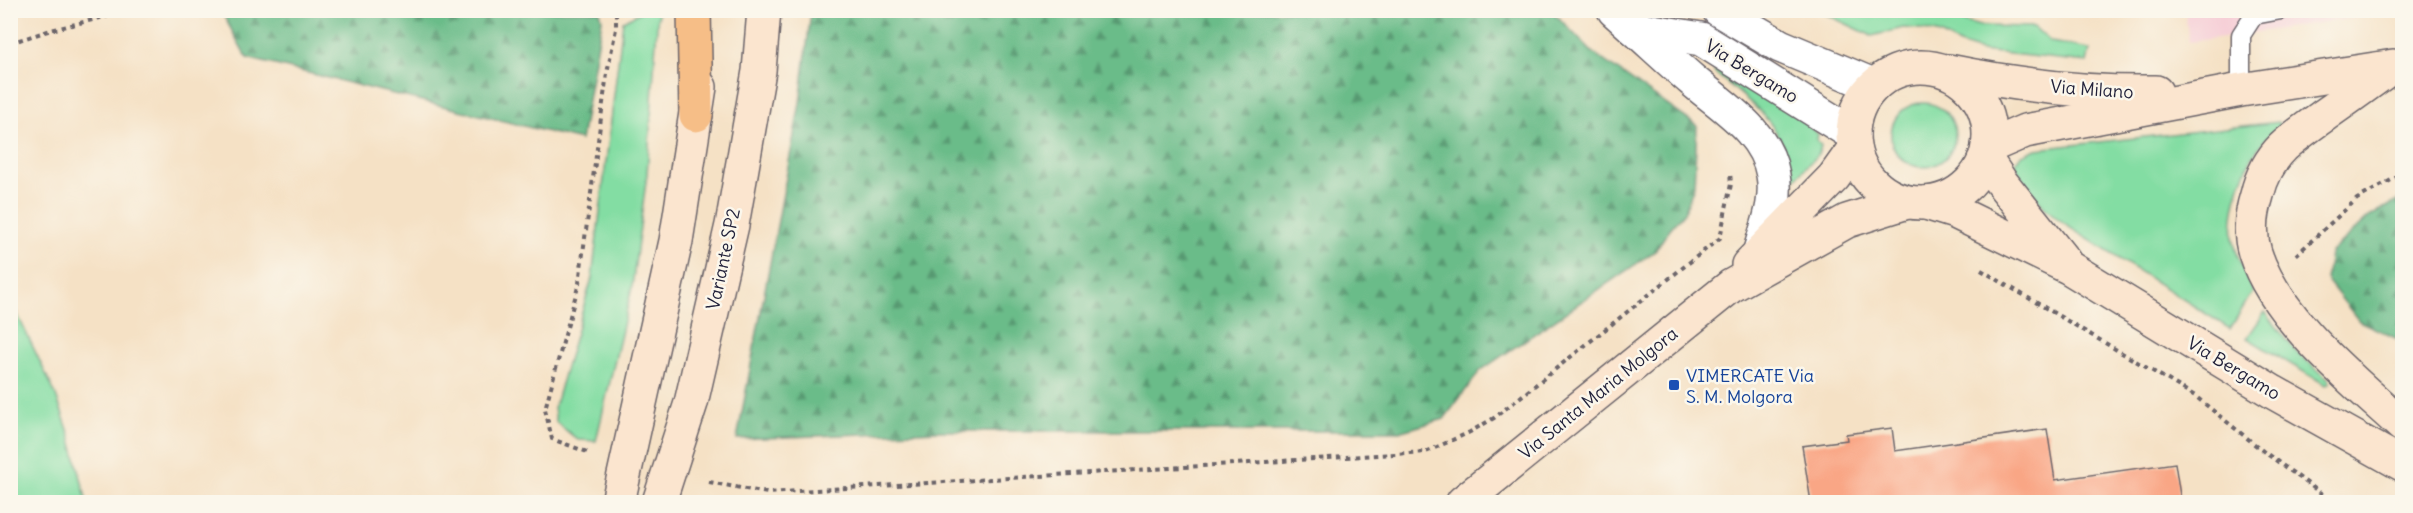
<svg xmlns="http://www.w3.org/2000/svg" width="2413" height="513" font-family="Delius,sans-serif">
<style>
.built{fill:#f6cfd7}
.green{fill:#83dda3;stroke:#52806f;stroke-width:1.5}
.forest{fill:url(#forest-firs);stroke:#466f62;stroke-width:1.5}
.building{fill:#f9a685}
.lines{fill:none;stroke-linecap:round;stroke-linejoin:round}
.lane-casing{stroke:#6c656b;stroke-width:21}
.street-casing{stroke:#6c656b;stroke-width:36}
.secondary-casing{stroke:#6c656b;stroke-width:36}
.highway-casing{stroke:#6c656b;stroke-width:36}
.path{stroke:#6c656b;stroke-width:4;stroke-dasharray:4.5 4.5;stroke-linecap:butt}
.lane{stroke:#fff;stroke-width:18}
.street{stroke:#fff;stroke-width:33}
.secondary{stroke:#fbe5cf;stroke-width:33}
.highway{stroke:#f6be87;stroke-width:33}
.transit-dot{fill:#1a4fb4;stroke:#fbf7ec;stroke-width:2}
.labels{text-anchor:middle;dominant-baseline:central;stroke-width:5;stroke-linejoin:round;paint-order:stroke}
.street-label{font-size:18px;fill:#22223b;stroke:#fbf7ec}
.transit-label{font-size:18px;fill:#164399;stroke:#fbf7ec;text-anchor:start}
</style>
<defs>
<pattern id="forest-firs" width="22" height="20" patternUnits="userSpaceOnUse" patternTransform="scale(1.5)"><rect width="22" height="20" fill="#6abc89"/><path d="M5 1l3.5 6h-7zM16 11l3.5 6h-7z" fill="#579871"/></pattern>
</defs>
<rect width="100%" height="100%" fill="#fbf7ec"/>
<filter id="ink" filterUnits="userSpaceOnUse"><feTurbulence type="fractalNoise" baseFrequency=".0167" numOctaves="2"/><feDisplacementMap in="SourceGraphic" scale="12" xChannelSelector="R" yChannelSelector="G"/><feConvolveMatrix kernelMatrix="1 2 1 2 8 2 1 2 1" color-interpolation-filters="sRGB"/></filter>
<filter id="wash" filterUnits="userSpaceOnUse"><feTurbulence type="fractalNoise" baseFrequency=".008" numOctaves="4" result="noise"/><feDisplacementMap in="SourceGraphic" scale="24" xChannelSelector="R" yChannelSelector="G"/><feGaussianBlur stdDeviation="1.35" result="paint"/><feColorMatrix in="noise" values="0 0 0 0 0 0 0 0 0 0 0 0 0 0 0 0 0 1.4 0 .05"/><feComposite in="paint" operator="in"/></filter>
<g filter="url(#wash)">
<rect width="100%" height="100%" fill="#f5e1c5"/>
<path class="built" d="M2185 11H2401L2189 42Z"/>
<g class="green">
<path d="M642 11H658L647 174 632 287 596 441 578 440 556 422 554 408 592 278 623 21Z"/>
<path d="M1819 11H1926L1980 26 2034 27 2051 42 2090 49 2087 62 1981 51 1959 44 1940 34 1921 29 1903 28 1872 36Z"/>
<path d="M1719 66 1767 91 1818 134 1817 140 1821 146 1819 153 1787 187C1786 175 1787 160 1784 149 1774 116 1739 94 1714 72Z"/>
<circle cx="1923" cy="135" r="32"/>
<path d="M2279 122 2280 126C2271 134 2261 142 2255 153 2241 176 2228 216 2234 243 2238 260 2246 275 2253 291L2230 329 2064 224 2044 207 2025 183 2016 168V161L2020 156 2036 149Z"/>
<path d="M11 301 55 393 70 435 87 502H11Z"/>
<path d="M2265 312 2297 353 2329 379V383L2326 385 2247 338Z"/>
</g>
<g class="forest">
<path d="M221 11H600L602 20 581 140 247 58Z"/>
<path d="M811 11H1552L1593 53 1697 126 1694 186 1685 211 1669 230 1655 251 1480 371 1444 419 1402 431H939L737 439 800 103Z"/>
<path d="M2402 198V341L2359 321 2326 279 2330 253 2369 217Z"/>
</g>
<g id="blocks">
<path class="building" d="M1892 428 1895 451 2047 429 2055 480 2175 463 2181 502H1811L1802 446 1847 440 1846 434Z"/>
</g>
</g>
<g filter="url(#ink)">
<use href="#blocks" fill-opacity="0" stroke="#6c656b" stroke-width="1.5"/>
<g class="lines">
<defs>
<path id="lane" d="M2241 90V35L2254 15 2281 10"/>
<g id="street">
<path d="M1614 10 1634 28 1701 39 1853 134"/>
<path d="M1719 10 1780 46 1873 85"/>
<path d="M1634 28C1653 45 1672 63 1692 80 1723 107 1766 131 1773 175 1778 201 1767 226 1760 251"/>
</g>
<g id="secondary">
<path d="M2393 66C2371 82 2349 98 2326 114 2312 124 2296 135 2283 147 2270 160 2261 178 2257 195 2251 214 2249 234 2255 253 2276 319 2353 380 2402 425"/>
<circle cx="1921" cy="135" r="68"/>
<path d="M1948 71C2016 85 2086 93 2156 92"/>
<path d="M1988 147 2025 131 2241 90 2388 67"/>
<path d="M1985 158 2001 182 2064 261"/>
<path d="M1926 203 1955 212 2068 267 2273 392 2402 464"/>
<path d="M1748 265 1834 177 1854 149"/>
<path d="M618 502 676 241 700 87"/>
<path d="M659 502 691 403 732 225 759 71 764 10"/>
<path d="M1463 502 1731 286 1847 221 1907 202"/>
</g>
<path id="highway" d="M694 10 696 115"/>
</defs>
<use href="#lane" class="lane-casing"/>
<use href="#street" class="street-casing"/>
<use href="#secondary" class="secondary-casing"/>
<use href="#highway" class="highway-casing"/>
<g class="path">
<path d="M10 43 51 30 133 10"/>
<path d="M2296 255 2357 199 2402 174"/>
<path d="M1981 270 2195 396 2263 451 2333 502"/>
<path d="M587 452 552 439 545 409 579 283 607 73 616 29V10"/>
<path d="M709 482 767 493 1426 452 1470 432 1494 418 1720 238 1731 184 1730 172"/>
</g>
<use href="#lane" class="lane"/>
<use href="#street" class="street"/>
<use href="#secondary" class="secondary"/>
<use href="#highway" class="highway"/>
</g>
</g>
<rect class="transit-dot" x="1668" y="379" width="12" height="12" rx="3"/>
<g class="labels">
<g class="street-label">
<text transform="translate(1752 71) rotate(31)">Via Bergamo</text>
<text transform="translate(2092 89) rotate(4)">Via Milano</text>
<text transform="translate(723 259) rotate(-78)">Variante SP2</text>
<text transform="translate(2234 368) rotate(31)">Via Bergamo</text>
<text transform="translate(1598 393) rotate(-39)">Via Santa Maria Molgora</text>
</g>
<g class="transit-label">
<text x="1686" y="375">VIMERCATE Via<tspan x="1686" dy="21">S. M. Molgora</tspan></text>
</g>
</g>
<rect width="2413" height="513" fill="none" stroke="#fbf7ec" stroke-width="36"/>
</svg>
